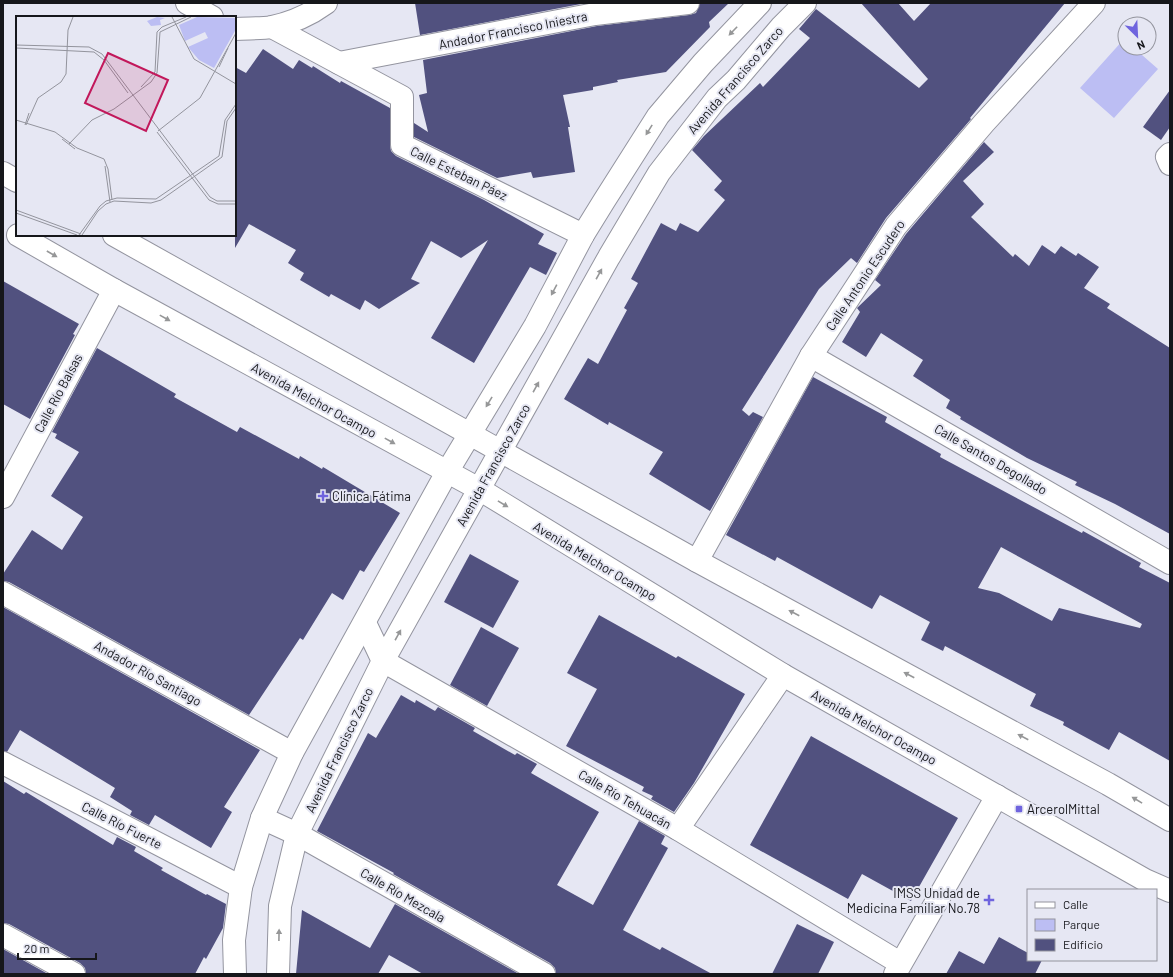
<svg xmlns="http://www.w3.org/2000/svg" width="1173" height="977" font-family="Barlow,sans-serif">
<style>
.green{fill:#bcbef3}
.building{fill:#51517f;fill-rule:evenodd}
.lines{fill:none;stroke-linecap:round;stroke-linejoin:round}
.street-casing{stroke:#93949f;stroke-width:24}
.secondary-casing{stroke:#93949f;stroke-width:24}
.primary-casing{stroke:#93949f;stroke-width:24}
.street{stroke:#fff;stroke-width:22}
.secondary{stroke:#fff;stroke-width:22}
.primary{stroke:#fff;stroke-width:22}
.oneway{fill:#969798}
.poi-dot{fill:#6f64de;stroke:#e6e7f3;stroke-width:1.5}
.labels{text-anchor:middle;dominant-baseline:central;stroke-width:4;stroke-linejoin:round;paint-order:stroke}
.street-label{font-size:13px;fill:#16171b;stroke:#e6e7f3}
.poi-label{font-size:13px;fill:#16171b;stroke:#e6e7f3;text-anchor:start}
.inset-road{fill:none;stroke:#93949d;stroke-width:1}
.view{fill:#c2185b;fill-opacity:0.15;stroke:#c2185b;stroke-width:2}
.inset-edge{fill:none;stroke:#16171b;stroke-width:2}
</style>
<rect width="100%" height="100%" fill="#e6e7f3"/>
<path class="green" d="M1124 39 1125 48H1134L1158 69 1114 118 1080 88Z"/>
<g class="building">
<path d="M415 3H586L420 35Z"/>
<path d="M700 3H729L709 22 710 27 666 72 617 80 618 82 593 87V90L563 95 570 127H568L575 172 533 178 531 172 497 178 414 137V123L428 132 419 95 427 93 423 60 597 26 689 15 696 13Z"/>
<path d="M861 3H898L914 21 931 3H1065L970 118 971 119 886 218 857 263 851 258 819 289 742 410 749 416 753 412 763 417 710 511 649 474 663 452 609 422 608 425 564 399 588 358 598 364 627 310 624 308 638 283 631 279 661 223 676 231 680 223 698 232 725 200 714 190 722 181 692 150 704 136 760 83 763 87 810 38 799 29 816 9 919 88 928 79Z"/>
<path d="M263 49 293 69 299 60 312 68 313 66 340 83 341 81 390 108V145L391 151 396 156 484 200 544 234 538 244 557 253 546 275 530 267 474 363 431 338 488 240 461 258 431 241 411 279 420 283 379 309 365 300 360 310 331 294 329 297 300 280 304 273 288 263 296 250 249 224 235 248V67L246 73Z"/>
<path d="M1170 90V127L1161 140 1143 127Z"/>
<path d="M984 142 994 152 963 181 984 204 971 217 1013 257 1015 254 1029 266 1042 245 1055 254 1061 246 1076 256 1078 253 1099 267 1084 288 1110 304 1107 308 1170 348V534L1115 504 1075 485 1077 482 1027 458 960 419 961 417 946 408 950 400 913 376 923 360 881 333 866 357 842 342 860 312 857 308 881 285 875 280 906 234Z"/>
<path d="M3 281 79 324 73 334 75 335 30 419 3 404Z"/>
<path d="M97 348 176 394 174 397 237 432 240 427 299 459 300 456 322 469 323 467 400 513 364 572 360 570 343 600 332 593 303 640 300 638 249 715 9 582 3 581V574L32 530 62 550 83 517 51 496 79 452 55 438 57 434 52 432Z"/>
<path d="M813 377 887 417 885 422 941 454 940 457 1082 533 1083 531 1141 563 1139 567 1170 583V761L1119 732 1109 750 1063 725 1064 722 1030 706 1036 694 945 646 943 651 921 640 930 622 880 595 872 609 777 557 775 561 726 535ZM1001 547 1142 624 1140 628 1059 608 1052 621 999 593 978 588Z"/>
<path d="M470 554 519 581 493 628 444 602Z"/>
<path d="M3 607 260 750 224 807 232 812 211 848 155 815 149 825 130 815 132 811 110 797 115 788 20 730 7 752 3 751Z"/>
<path d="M599 615 676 658 678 656 745 694 694 783 674 812 651 799 653 796 642 791 644 787 566 746 597 689 567 673Z"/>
<path d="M481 627 519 648 487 706 450 685Z"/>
<path d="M401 695 415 703 416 700 435 711 438 707 475 728 473 731 515 755 517 753 537 764 531 773 599 812 557 885 593 905 639 821 665 836 661 844 668 848 623 930 660 950 662 947 712 974H556L555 968 550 963 393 874 394 873 317 831 368 733 376 738Z"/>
<path d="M811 736 958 818 911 901 862 874 848 899 750 845Z"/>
<path d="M3 781 24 794 26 792 113 845 117 837 136 847 134 851 163 868 161 870 206 895 207 894 226 904 223 928 206 959 204 957 195 974H86L85 968 80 963 9 924 3 923Z"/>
<path d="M395 904 519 974H423L389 955 378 974H296L302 910 370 948Z"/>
<path d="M797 924 834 942 818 974H772Z"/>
<path d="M999 937 1028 953V960H1042L1035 974H946L959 951 984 964Z"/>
<path d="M3 949 48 974H3Z"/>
</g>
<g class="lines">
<defs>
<g id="street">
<path d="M187 3 212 17"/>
<path d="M272 27 402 97V145L583 235"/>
<path d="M235 29C247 28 261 29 272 27 291 23 311 14 326 3"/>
<path d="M339 63 595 14 688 3"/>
<path d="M1170 154 1167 157 1170 164"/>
<path d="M811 356 1170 563"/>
<path d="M3 497 114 290"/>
<path d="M697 561 811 356 896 226 984 123 1094 3"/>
<path d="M3 593 292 753"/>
<path d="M365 623 383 661 678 829 900 963"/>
<path d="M3 763 241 887"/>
<path d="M262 818 297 834 544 974"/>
<path d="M678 829 783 675"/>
<path d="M3 935 74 974"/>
<path d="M895 974 997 796"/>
</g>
<g id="secondary">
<path d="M235 974 234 940 241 887 262 818 292 753 447 472 535 326 583 235 604 201 658 116 703 63 760 3"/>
<path d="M278 974 280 906 297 834 383 661 609 257 659 173 717 98 736 80 781 27 805 3"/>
</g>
<g id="primary">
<path d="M3 173 17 181"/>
<path d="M18 235 114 290 479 489 783 675 1145 880 1170 891"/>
<path d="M114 235 697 561 1108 784 1170 820"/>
</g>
</defs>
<use href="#street" class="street-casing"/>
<use href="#secondary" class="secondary-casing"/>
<use href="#primary" class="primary-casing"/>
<use href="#street" class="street"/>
<use href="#secondary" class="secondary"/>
<use href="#primary" class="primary"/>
</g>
<defs><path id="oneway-solid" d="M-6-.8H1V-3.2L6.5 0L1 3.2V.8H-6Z"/></defs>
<g class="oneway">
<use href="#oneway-solid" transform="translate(733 31) rotate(134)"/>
<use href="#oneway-solid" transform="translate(649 130) rotate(122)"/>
<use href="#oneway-solid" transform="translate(52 254) rotate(30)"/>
<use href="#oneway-solid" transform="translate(599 274) rotate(-61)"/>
<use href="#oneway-solid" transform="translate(554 290) rotate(118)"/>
<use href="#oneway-solid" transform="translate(165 318) rotate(29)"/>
<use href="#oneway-solid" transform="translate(536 387) rotate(-61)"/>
<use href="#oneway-solid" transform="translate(489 402) rotate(121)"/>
<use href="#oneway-solid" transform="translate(390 441) rotate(29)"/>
<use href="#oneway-solid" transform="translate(503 504) rotate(31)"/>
<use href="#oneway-solid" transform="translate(794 613) rotate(-152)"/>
<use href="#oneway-solid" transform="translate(398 635) rotate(-61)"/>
<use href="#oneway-solid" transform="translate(909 675) rotate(-152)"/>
<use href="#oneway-solid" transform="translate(1023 737) rotate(-152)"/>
<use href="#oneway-solid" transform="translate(1137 800) rotate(-149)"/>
<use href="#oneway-solid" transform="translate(279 935) rotate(-89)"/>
</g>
<g class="poi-dot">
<path d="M321 490h4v4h4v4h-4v4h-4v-4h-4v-4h4z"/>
<rect x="1015" y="805" width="8" height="8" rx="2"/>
<path d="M987 894h4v4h4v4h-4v4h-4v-4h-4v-4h4z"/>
</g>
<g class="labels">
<g class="street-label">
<text transform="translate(513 30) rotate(-11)">Andador Francisco Iniestra</text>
<text transform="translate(735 80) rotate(-49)">Avenida Francisco Zarco</text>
<text transform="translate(459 173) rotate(26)">Calle Esteban Páez</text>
<text transform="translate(865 275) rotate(-56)">Calle Antonio Escudero</text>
<text transform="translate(58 393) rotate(-62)">Calle Río Balsas</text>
<text transform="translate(314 400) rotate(29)">Avenida Melchor Ocampo</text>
<text transform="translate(991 459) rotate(30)">Calle Santos Degollado</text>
<text transform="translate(493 465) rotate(-61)">Avenida Francisco Zarco</text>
<text transform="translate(595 561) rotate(31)">Avenida Melchor Ocampo</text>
<text transform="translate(148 673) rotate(29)">Andador Río Santiago</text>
<text transform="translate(874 727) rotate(29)">Avenida Melchor Ocampo</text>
<text transform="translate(339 750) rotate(-64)">Avenida Francisco Zarco</text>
<text transform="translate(625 799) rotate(30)">Calle Río Tehuacán</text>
<text transform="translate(122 825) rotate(27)">Calle Río Fuerte</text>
<text transform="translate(403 895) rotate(30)">Calle Río Mezcala</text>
</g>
<g class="poi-label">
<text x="332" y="496">Clínica Fátima</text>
<text x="1027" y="809">ArcerolMittal</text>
<text x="980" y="893" text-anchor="end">IMSS Unidad de<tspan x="980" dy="15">Medicina Familiar No.78</tspan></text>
</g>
</g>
<g transform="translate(16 16)">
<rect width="220" height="220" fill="#e6e7f3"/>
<path d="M141 1 149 2 144 4 145 9 135 10 131 5ZM181 1 220 2V13L198 52 183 44 172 31 192 22 189 16 169 25 163 9Z" fill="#bcbef3"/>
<path class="inset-road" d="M156 1 178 43 220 68M0 29 73 31 86 38 194 181 201 185H220M0 32 78 36 88 44 112 77M203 51 212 32M125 71 139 56 141 16 146 11 170 1M0 104 39 116 61 132 88 143 92 153 96 184M9 109 13 97M10 109 22 82 45 66 50 58 52 14 57 1M142 115 184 82 220 17M141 116 193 184 202 188H220M46 123 59 133M53 128 76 104 98 93 135 66 141 57 144 16 175 1M89 150 94 186M0 194 65 218M0 197 61 219M63 219 84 190 90 185 101 182 140 183 203 140 209 104 220 88M66 219 82 195 90 188 98 185 135 187 145 184 206 141 211 105 220 92"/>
<path class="view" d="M92 37 152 64 130 115 69 87Z"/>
<rect width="220" height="220" class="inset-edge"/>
</g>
<rect width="1173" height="977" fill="none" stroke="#16171b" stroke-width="8"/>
<rect x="1027" y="889" width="130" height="72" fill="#e6e7f3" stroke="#93949d"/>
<rect x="1035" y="902" width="20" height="6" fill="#ffffff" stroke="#93949d"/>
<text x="1063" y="909" font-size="12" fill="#16171b">Calle</text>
<rect x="1035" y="919" width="20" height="12" fill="#bcbef3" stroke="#93949d"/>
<text x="1063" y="929" font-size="12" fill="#16171b">Parque</text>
<rect x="1035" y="939" width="20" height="12" fill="#51517f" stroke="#93949d"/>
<text x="1063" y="949" font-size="12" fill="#16171b">Edificio</text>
<g transform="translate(1137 36) rotate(156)"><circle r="19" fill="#e6e7f3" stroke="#93949d"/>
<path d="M0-3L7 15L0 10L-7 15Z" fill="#6f64de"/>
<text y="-6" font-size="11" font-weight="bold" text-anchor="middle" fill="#16171b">N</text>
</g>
<path d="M18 953v6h78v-6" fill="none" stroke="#16171b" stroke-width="2"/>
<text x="24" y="953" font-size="12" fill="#16171b" stroke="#e6e7f3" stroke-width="3" paint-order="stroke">20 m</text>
</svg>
